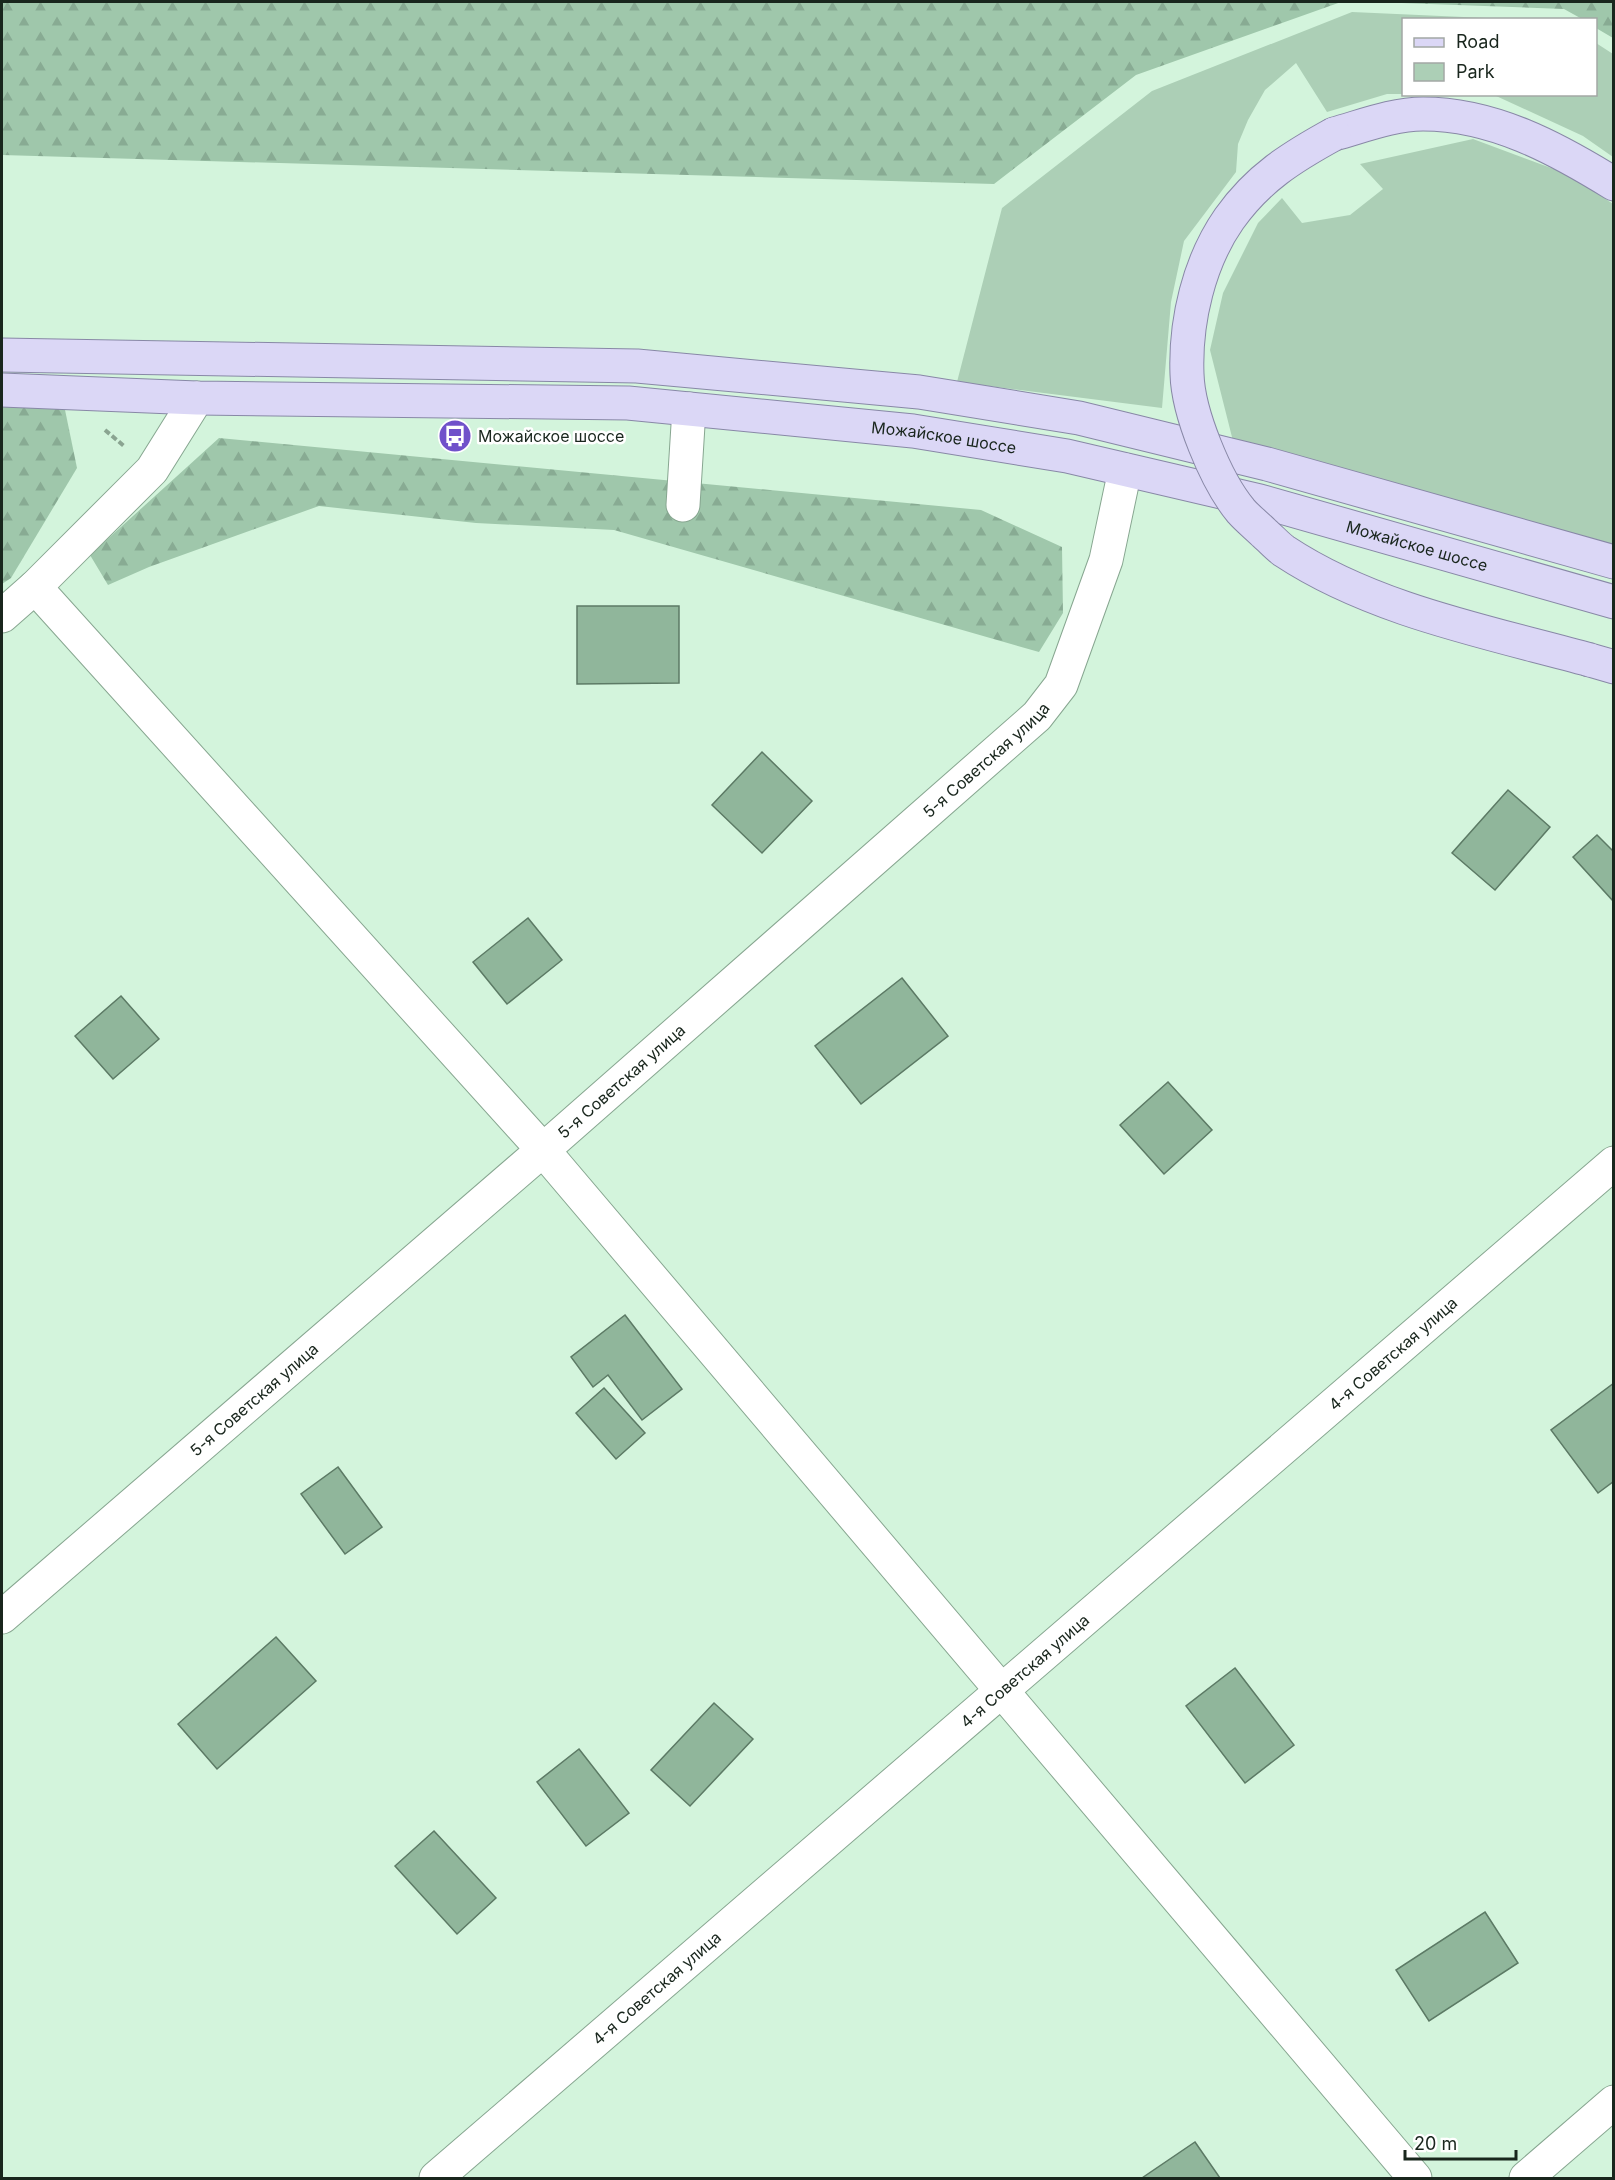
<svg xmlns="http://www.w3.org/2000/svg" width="1615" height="2180" font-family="Inter,sans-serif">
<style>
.green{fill:#accfb6}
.forest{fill:url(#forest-firs)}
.building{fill:#90b69b;stroke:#5c7a65;stroke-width:1.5}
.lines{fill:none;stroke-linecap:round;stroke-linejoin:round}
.minor-casing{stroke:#87a690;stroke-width:35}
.major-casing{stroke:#8888a6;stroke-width:35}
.path{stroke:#8aa491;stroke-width:4;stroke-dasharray:6 3;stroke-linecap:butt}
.minor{stroke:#fff;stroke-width:33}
.major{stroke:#dbd7f6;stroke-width:33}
.major-bridge-casing{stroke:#8888a6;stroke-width:35;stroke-linecap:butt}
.major-bridge{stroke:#dbd7f6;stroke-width:33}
.labels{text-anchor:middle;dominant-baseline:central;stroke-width:5;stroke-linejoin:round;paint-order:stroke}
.poi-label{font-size:16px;fill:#19261d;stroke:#fff;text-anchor:start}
.street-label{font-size:16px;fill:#19261d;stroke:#fff}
</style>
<defs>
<pattern id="forest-firs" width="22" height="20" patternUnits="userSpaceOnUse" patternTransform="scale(1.5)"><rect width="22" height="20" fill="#9fc7ab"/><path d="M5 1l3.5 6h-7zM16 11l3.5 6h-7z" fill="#88ab93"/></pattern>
</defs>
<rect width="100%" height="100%" fill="#d3f4dc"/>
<g class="green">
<path d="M1352 12 1508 19 1404 20 1403 94H1387L1327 112 1296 63 1265 90 1248 120 1238 144 1236 172 1184 241 1171 302 1162 408 957 382 1002 208 1152 91Z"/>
<path d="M1596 43 1613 54V157L1583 136 1494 95 1596 94Z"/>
<path d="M1473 139 1570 175 1613 204V545L1233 441 1210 350 1223 293 1258 223 1282 198 1302 223 1350 215 1383 189 1360 164Z"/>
</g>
<g class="forest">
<path d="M2 2H1341L1136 75 994 184 2 155Z"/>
<path d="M1374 2H1613V38L1596 28V20L1582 19 1564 9Z"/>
<path d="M64 405 77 468 11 578 2 584V407Z"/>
<path d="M219 438 981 510 1062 547 1063 613 1039 652 614 530 476 523 319 506 149 567 108 585 90 555Z"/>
</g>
<g class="building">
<path d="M577 606H679V683L577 684Z"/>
<path d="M762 752 812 801 762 853 712 805Z"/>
<path d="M1508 790 1550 827 1495 890 1452 853Z"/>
<path d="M1597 835 1614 852V902L1573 857Z"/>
<path d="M528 918 562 960 507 1004 473 962Z"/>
<path d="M902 978 948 1036 861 1104 815 1046Z"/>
<path d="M121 996 159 1039 113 1079 75 1036Z"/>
<path d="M1168 1082 1212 1130 1164 1174 1120 1125Z"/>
<path d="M625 1315 682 1389 642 1420 608 1375 593 1387 571 1357Z"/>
<path d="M1614 1383V1481L1598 1493 1551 1430Z"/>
<path d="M604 1388 645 1433 616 1459 576 1413Z"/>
<path d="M338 1467 382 1527 345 1554 301 1494Z"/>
<path d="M276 1637 316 1681 217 1769 178 1724Z"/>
<path d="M1235 1668 1294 1745 1245 1783 1186 1706Z"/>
<path d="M714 1703 753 1739 690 1806 651 1770Z"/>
<path d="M579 1749 629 1813 586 1846 537 1782Z"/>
<path d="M434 1831 496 1898 457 1934 395 1866Z"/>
<path d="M1485 1912 1518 1963 1429 2021 1396 1970Z"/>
<path d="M1195 2142 1220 2178H1142Z"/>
</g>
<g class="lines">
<defs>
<g id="minor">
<path d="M683 505 689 409"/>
<path d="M35 587 543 1150 1415 2178"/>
<path d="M2 616 35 587 152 470 197 398"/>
<path id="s1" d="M2 1617 543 1150 1037 716 1061 685 1106 560 1125 470"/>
<path id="s2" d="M436 2178 1614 1163"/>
<path d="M1526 2178 1614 2102"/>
</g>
<g id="major">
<path d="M1334 134C1363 126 1393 114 1423 114 1493 114 1556 148 1614 184"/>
<path d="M2 355 637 366 919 392 1079 418 1267 464 1614 562"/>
<path id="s3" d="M2 390 197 398 628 403 913 431 1067 456 1260 501 1614 602"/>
<path d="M1590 660 1614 667"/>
</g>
</defs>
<use href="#minor" class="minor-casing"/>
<use href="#major" class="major-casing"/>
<path class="path" d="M105 430 124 446"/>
<use href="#minor" class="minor"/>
<use href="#major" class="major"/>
<defs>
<path id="major-bridge" d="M1334 134C1292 157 1258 178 1229 219 1199 262 1185 321 1187 374 1188 413 1216 481 1241 511 1248 519 1257 526 1264 533 1271 539 1277 546 1284 551 1373 610 1488 632 1590 660"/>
</defs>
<use href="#major-bridge" class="major-bridge-casing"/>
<use href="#major-bridge" class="major-bridge"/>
</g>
<defs>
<symbol id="bus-disc" viewBox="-11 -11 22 22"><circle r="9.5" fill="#7051ca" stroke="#fff"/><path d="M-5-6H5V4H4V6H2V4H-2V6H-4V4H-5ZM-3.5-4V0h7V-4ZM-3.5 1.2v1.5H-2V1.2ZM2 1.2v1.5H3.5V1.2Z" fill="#fff"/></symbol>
</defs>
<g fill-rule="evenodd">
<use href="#bus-disc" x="436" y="417" width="38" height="38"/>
</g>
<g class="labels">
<g class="poi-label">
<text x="478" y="436">Можайское шоссе</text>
</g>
<g class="street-label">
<text stroke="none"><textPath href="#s3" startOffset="944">Можайское шоссе</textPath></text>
<text stroke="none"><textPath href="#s3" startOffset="1430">Можайское шоссе</textPath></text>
<text stroke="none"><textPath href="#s1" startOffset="1305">5-я Советская улица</textPath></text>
<text stroke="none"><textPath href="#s1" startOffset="819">5-я Советская улица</textPath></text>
<text stroke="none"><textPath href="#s2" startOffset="1263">4-я Советская улица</textPath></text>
<text stroke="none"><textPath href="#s1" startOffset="333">5-я Советская улица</textPath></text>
<text stroke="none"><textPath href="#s2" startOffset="777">4-я Советская улица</textPath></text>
<text stroke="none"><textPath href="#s2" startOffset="291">4-я Советская улица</textPath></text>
</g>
</g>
<rect width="1615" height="2180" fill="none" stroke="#19261d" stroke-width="6"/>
<rect x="1402" y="18" width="195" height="78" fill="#ffffff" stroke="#a3a8a5" stroke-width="1.5"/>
<rect x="1414" y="38" width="30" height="9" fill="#dbd7f6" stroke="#a3a8a5" stroke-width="1.5"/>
<text x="1456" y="48" font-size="18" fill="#19261d">Road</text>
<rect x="1414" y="63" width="30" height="18" fill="#accfb6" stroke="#a3a8a5" stroke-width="1.5"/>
<text x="1456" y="78" font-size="18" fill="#19261d">Park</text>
<path d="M1405 2150v9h111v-9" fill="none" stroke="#19261d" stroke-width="3"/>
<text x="1414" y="2150" font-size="18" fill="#19261d" stroke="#ffffff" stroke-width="4.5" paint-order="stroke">20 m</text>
</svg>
